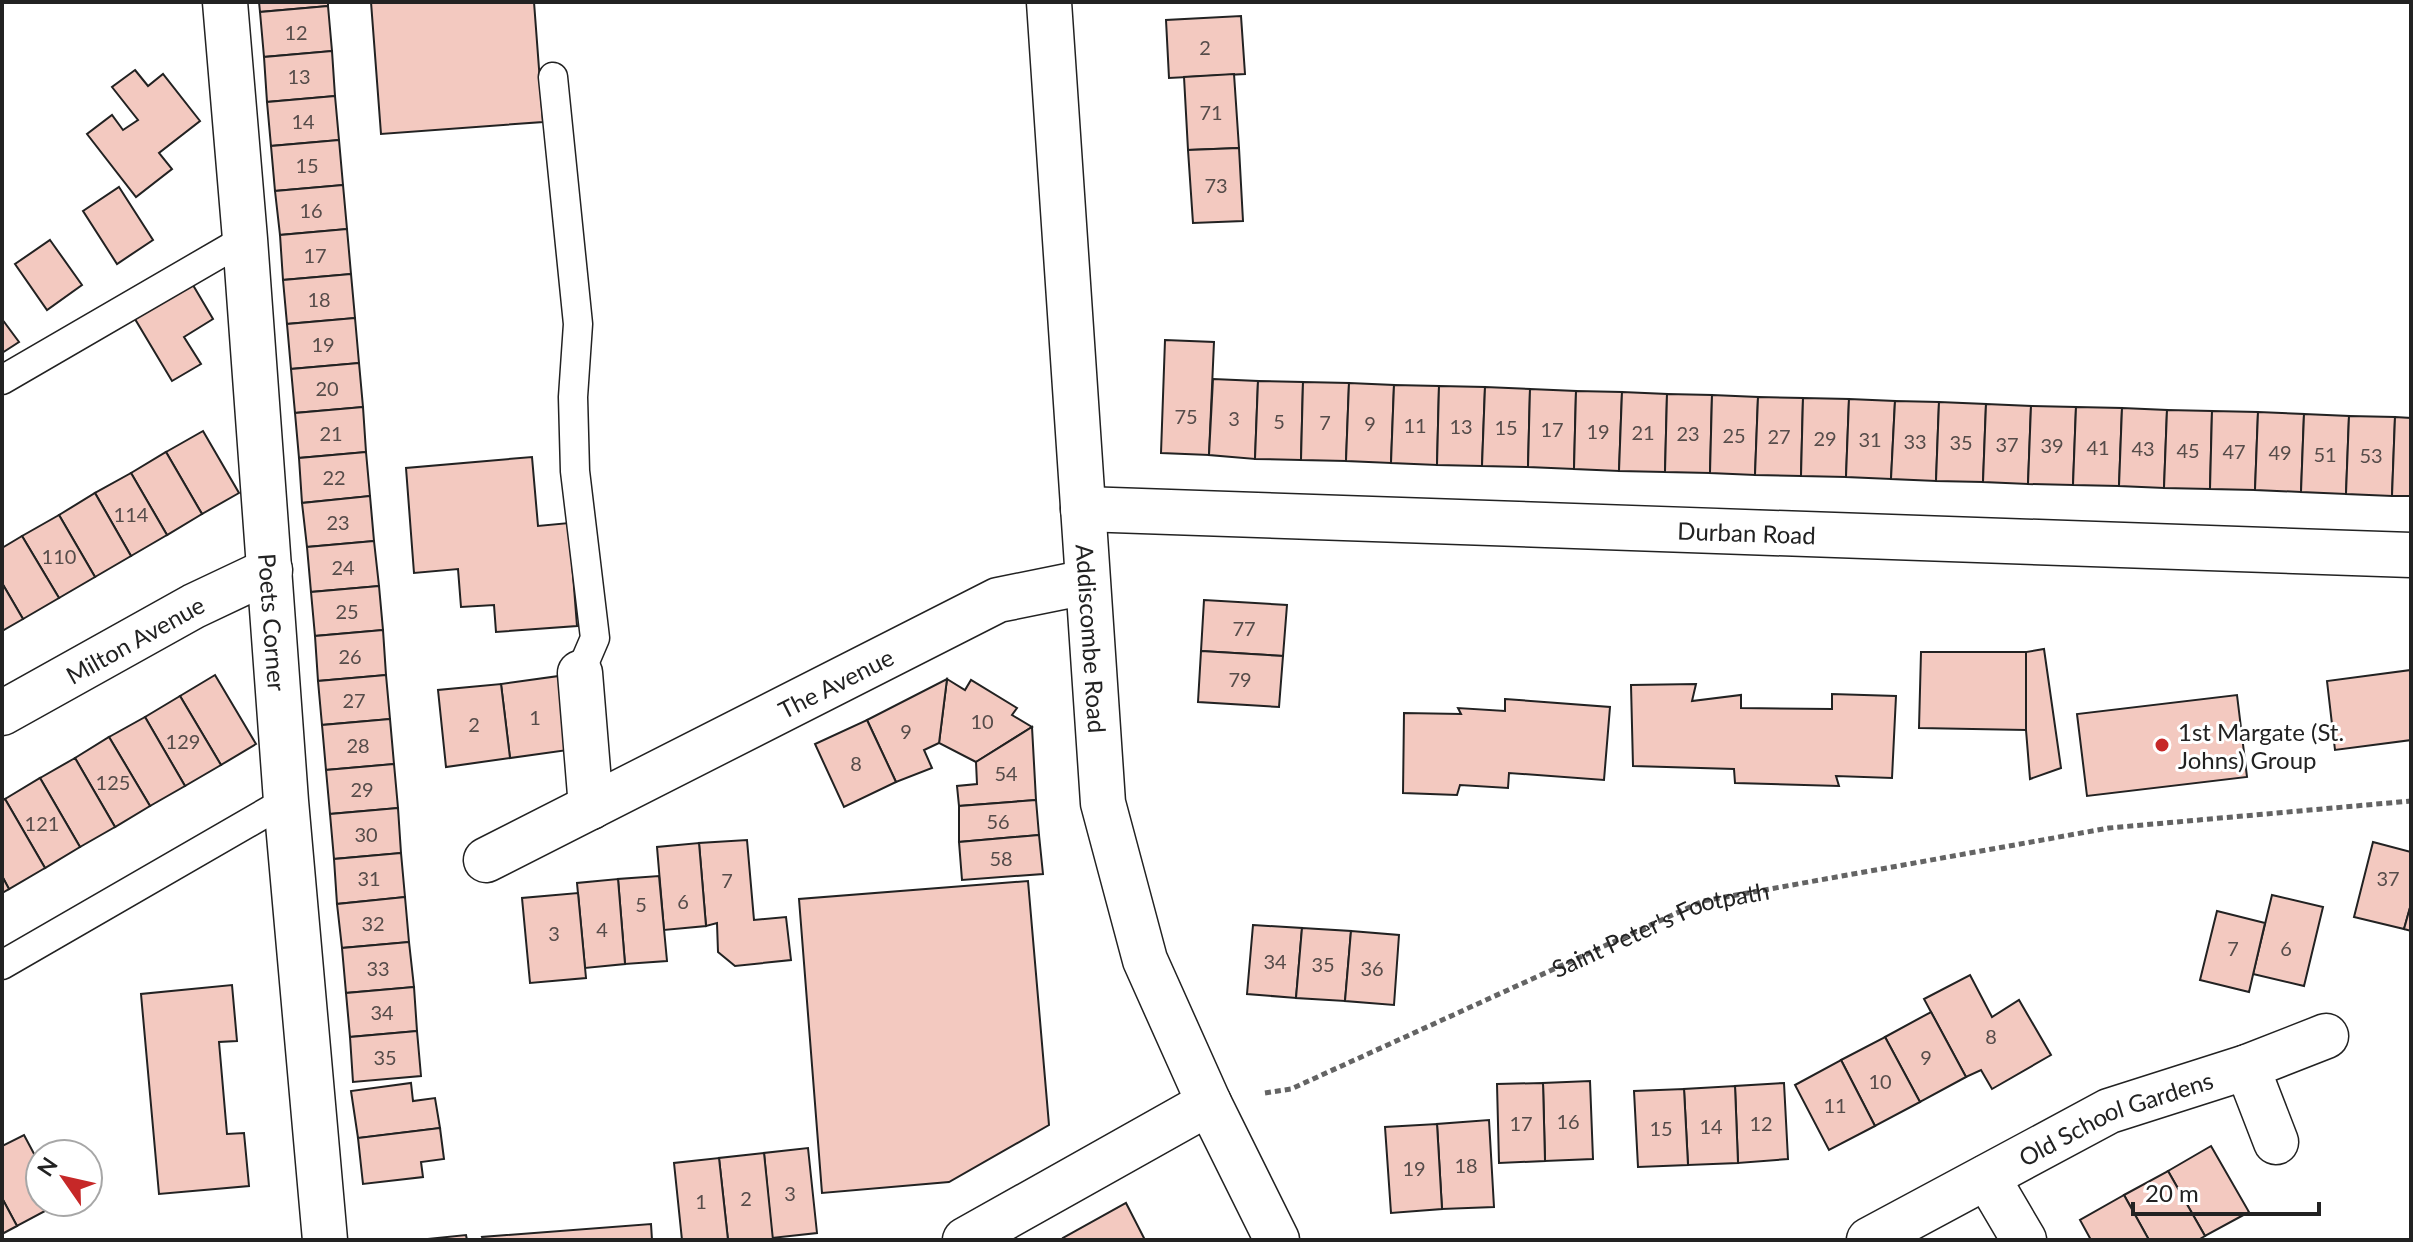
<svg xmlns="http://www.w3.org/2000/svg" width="2413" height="1242" font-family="Lato,sans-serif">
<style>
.building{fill:#f3c9c0;stroke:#222;stroke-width:2}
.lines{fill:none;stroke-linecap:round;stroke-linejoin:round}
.service-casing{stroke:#222;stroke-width:31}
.minor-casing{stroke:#222;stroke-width:47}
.path{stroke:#646464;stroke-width:5;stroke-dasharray:6 4;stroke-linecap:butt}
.service{stroke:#fff;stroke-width:28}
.minor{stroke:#fff;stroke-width:44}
.poi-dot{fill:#c62828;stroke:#fff;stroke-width:3}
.labels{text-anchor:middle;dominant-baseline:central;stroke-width:6;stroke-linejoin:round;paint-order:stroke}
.number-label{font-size:20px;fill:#564c4a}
.street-label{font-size:24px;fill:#222;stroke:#fff}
.poi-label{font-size:24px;fill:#222;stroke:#fff;text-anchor:start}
</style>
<rect width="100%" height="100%" fill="#fff"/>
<g class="building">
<path d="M259 2H328V6L260 12Z"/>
<path d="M371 2H534L543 122 381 134Z"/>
<path d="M328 6 332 51 264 57 260 12Z"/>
<path d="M1241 16 1245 74 1169 78 1166 20Z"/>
<path d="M332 51 335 96 267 102 264 57Z"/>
<path d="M135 70 148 86 163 74 200 121 159 153 172 169 136 197 87 134 112 115 123 130 138 120 112 87Z"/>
<path d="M1234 74 1239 148 1188 150 1184 77Z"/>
<path d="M335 96 339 140 271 146 267 102Z"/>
<path d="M339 140 343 185 275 191 271 146Z"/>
<path d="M1239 148 1243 221 1193 223 1188 150Z"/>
<path d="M343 185 347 229 280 235 275 191Z"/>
<path d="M119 187 153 240 117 264 83 211Z"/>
<path d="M347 229 351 274 283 280 280 235Z"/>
<path d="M50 240 82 285 47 310 15 264Z"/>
<path d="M351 274 355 318 287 324 283 280Z"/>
<path d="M190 280 213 319 184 337 201 364 172 381 132 314Z"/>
<path d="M355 318 359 363 291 369 287 324Z"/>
<path d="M2 319 19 342 2 353Z"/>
<path d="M1165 340 1214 342 1209 455 1161 453Z"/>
<path d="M359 363 363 407 295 413 291 369Z"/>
<path d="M1213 379 1258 381 1255 459 1209 455Z"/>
<path d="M1258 381 1303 382 1301 460 1255 459Z"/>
<path d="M1303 382 1349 383 1346 461 1301 460Z"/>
<path d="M1349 383 1394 385 1391 463 1346 461Z"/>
<path d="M1394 385 1439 386 1437 465 1391 463Z"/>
<path d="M1439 386 1485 387 1482 466 1437 465Z"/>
<path d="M1485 387 1530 389 1528 467 1482 466Z"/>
<path d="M1530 389 1576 391 1574 469 1528 467Z"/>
<path d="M1576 391 1622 392 1619 471 1574 469Z"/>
<path d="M1622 392 1667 394 1665 472 1619 471Z"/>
<path d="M1667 394 1712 395 1710 473 1665 472Z"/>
<path d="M1712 395 1758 397 1755 475 1710 473Z"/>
<path d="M1758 397 1803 398 1801 476 1755 475Z"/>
<path d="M1803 398 1849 399 1846 477 1801 476Z"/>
<path d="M1849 399 1895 401 1891 479 1846 477Z"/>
<path d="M1895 401 1939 402 1936 481 1891 479Z"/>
<path d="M1939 402 1986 404 1983 482 1936 481Z"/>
<path d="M1986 404 2031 406 2028 484 1983 482Z"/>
<path d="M2031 406 2076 407 2073 485 2028 484Z"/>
<path d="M363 407 366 452 299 458 295 413Z"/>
<path d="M2076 407 2122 408 2119 486 2073 485Z"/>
<path d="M2122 408 2167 410 2164 488 2119 486Z"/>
<path d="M2167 410 2212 411 2210 489 2164 488Z"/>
<path d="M2212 411 2258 412 2255 490 2210 489Z"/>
<path d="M2258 412 2304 414 2301 492 2255 490Z"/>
<path d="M2304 414 2349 416 2346 494 2301 492Z"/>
<path d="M2349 416 2395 417 2392 496 2346 494Z"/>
<path d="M2395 417 2411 418V496H2392Z"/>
<path d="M203 431 239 493 202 514 166 452Z"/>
<path d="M166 452 202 514 167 535 131 473Z"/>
<path d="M366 452 370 496 302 503 299 458Z"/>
<path d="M532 457 538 526 569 523 577 626 496 632 494 605 461 607 458 569 414 573 406 468Z"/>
<path d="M131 473 167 535 131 556 95 493Z"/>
<path d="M95 493 131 556 95 577 59 515Z"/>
<path d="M370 496 374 541 307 547 302 503Z"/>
<path d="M59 515 95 577 59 598 22 536Z"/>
<path d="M22 536 59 598 23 619 2 583V548Z"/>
<path d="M374 541 379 586 311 592 307 547Z"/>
<path d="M2 583 23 619 2 631Z"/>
<path d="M379 586 383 630 315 636 311 592Z"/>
<path d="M1204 600 1287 605 1283 656 1201 651Z"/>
<path d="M383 630 386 675 318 681 315 636Z"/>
<path d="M2044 649 2061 768 2030 779 2026 730V652Z"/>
<path d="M1201 651 1283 656 1279 707 1198 702Z"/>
<path d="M1921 652H2026V730L1919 728Z"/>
<path d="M2411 670V740L2335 750 2327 681Z"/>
<path d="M215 675 256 744 221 765 180 696Z"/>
<path d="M386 675 390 719 322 725 318 681Z"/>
<path d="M559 676 568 750 510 758 501 684Z"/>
<path d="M947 679 965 690 971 680 1017 708 1012 715 1032 727 976 762 939 743Z"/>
<path d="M947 679 939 743 924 750 932 768 896 782 867 720Z"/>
<path d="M501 684 510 758 446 767 438 690Z"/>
<path d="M1696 684 1692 701 1741 695V708L1832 709V694L1896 696 1892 778 1836 776 1839 786 1735 783 1734 769 1633 766 1631 685Z"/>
<path d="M2237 695 2247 777 2087 796 2077 714Z"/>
<path d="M180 696 221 765 185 786 145 717Z"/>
<path d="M1505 699 1610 707 1604 780 1509 773 1508 788 1460 785 1457 795 1403 793 1404 713 1461 714 1458 708 1505 711Z"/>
<path d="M145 717 185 786 150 806 109 737Z"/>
<path d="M390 719 394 764 326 770 322 725Z"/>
<path d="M867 720 896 782 844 807 815 744Z"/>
<path d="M1032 727 1036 800 959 806 957 786 977 784 976 762Z"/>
<path d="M109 737 150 806 115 827 75 758Z"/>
<path d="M75 758 115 827 80 847 40 778Z"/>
<path d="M394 764 398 808 330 814 326 770Z"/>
<path d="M40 778 80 847 45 868 5 799Z"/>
<path d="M5 799 45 868 9 889 2 876V801Z"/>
<path d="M1036 800 1039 835 959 842V806Z"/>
<path d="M398 808 401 853 334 859 330 814Z"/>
<path d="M1039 835 1043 874 962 880 959 842Z"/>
<path d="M747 840 754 920 786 917 791 960 735 966 718 952 717 923 706 926 699 843Z"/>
<path d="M2373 842 2411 852V904L2404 929 2354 917Z"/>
<path d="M699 843 706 926 664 930 657 847Z"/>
<path d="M401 853 405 897 337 904 334 859Z"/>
<path d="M2 876 9 889 2 893Z"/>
<path d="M659 876 667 961 625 964 618 879Z"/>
<path d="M618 879 625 964 585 968 577 883Z"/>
<path d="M1028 881 1049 1125 949 1182 822 1193 799 899Z"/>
<path d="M578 893 586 978 530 983 522 898Z"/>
<path d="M2272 895 2323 907 2304 986 2253 974Z"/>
<path d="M405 897 409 942 342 948 337 904Z"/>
<path d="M2411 904V931L2404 929Z"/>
<path d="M2217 911 2265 923 2249 992 2200 980Z"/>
<path d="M1253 925 1302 928 1296 998 1247 994Z"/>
<path d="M1302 928 1351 931 1345 1001 1296 998Z"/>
<path d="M1351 931 1399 935 1394 1005 1345 1001Z"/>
<path d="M409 942 414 987 346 993 342 948Z"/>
<path d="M1970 975 1992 1017 2019 1000 2051 1055 1992 1089 1981 1070 1966 1077 1924 999Z"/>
<path d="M232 985 237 1041 219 1042 227 1134 244 1133 249 1186 159 1194 141 994Z"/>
<path d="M414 987 417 1031 350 1037 346 993Z"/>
<path d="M1931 1012 1966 1077 1920 1102 1885 1037Z"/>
<path d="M417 1031 421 1076 353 1082 350 1037Z"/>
<path d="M1885 1037 1920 1102 1875 1126 1841 1060Z"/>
<path d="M1841 1060 1875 1126 1829 1150 1795 1085Z"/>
<path d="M1590 1081 1593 1159 1545 1161 1543 1083Z"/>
<path d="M411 1083 413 1101 435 1098 440 1128 358 1138 351 1091Z"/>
<path d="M1543 1083 1545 1161 1499 1163 1497 1084Z"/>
<path d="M1784 1083 1788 1159 1738 1163 1735 1086Z"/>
<path d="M1735 1086 1738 1163 1688 1165 1684 1089Z"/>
<path d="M1684 1089 1688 1165 1638 1167 1634 1091Z"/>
<path d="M1489 1120 1494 1207 1442 1209 1437 1124Z"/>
<path d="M1437 1124 1442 1209 1391 1213 1385 1127Z"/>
<path d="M440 1128 444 1159 421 1162 423 1177 363 1184 358 1138Z"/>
<path d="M24 1135 40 1165V1202L60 1203 17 1226 2 1198V1146Z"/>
<path d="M2211 1146 2249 1212 2205 1236 2168 1171Z"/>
<path d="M808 1148 817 1233 772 1238 764 1153Z"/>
<path d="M764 1153 773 1240H728L719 1158Z"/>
<path d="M719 1158 728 1240H682L674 1163Z"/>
<path d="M2168 1171 2205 1236 2198 1240H2149L2124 1195Z"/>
<path d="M2124 1195 2149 1240H2091L2080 1220Z"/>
<path d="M2 1198 17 1226 2 1234Z"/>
<path d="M1126 1203 1145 1240H1064L1063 1238Z"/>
<path d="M651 1224 652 1240H483L482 1237Z"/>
<path d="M466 1235 467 1240H418Z"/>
</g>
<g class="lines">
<defs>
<g id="service">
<path d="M553 77 578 324 573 397 575 471 595 638 580 673"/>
<path d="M2 380 245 239"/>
<path d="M2 965 286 801"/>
</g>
<g id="minor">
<path id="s2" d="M225 2 245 239 286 801 325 1240"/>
<path id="s3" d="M1049 2 1103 803 1145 960 1209 1103 1277 1240"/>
<path id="s4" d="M1083 509 2411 555"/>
<path d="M580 673 591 807"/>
<path id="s5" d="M2 713 194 606 270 570"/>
<path id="s6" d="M486 860 998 600 1087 582"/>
<path d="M2247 1067 2276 1142"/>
<path d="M1987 1177 2024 1240"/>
<path d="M965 1240 1209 1103"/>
<path id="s7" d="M1869 1240 2109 1111 2247 1067 2326 1036"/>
</g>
</defs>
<use href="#service" class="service-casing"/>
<use href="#minor" class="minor-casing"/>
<path class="path" id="s1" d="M1265 1093 1291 1089 1703 901 2109 828 2411 801"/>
<use href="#service" class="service"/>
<use href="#minor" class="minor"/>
</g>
<circle class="poi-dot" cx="2162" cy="745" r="8"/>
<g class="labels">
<g class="number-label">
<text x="296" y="32">12</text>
<text x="1205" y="47">2</text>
<text x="299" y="76">13</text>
<text x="1211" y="112">71</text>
<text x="303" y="121">14</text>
<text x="307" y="165">15</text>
<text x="1216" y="185">73</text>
<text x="311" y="210">16</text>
<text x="315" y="255">17</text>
<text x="319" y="299">18</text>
<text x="323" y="344">19</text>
<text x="327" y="388">20</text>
<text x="1186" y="416">75</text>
<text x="1234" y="418">3</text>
<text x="1279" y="421">5</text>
<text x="1325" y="422">7</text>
<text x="1370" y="423">9</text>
<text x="1415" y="425">11</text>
<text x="1461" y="426">13</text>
<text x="1506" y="427">15</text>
<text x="1552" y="429">17</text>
<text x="1598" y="431">19</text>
<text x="1643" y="432">21</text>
<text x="331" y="433">21</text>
<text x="1688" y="433">23</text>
<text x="1734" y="435">25</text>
<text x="1779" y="436">27</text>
<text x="1825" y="438">29</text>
<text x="1870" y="439">31</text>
<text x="1915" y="441">33</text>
<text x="1961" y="442">35</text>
<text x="2007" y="444">37</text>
<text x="2052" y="445">39</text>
<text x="2098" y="447">41</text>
<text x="2143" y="448">43</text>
<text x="2188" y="450">45</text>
<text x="2234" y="451">47</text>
<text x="2280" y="452">49</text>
<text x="2325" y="454">51</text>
<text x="2371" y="455">53</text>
<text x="334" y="477">22</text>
<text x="131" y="514">114</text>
<text x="338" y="522">23</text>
<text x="59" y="556">110</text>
<text x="343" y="567">24</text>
<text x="347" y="611">25</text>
<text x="1244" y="628">77</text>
<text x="350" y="656">26</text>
<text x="1240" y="679">79</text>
<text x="354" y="700">27</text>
<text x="535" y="717">1</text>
<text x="982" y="721">10</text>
<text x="474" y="724">2</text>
<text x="906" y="731">9</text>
<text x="183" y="741">129</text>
<text x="358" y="745">28</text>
<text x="856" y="763">8</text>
<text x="1006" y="773">54</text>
<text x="113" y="782">125</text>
<text x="362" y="789">29</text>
<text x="998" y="821">56</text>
<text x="42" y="823">121</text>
<text x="366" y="834">30</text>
<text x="1001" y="858">58</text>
<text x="369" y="878">31</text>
<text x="2388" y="878">37</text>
<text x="727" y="880">7</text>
<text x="683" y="901">6</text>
<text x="641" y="904">5</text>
<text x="373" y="923">32</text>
<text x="602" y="929">4</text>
<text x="554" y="933">3</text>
<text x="2233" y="948">7</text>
<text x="2286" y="948">6</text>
<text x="1275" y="961">34</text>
<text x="1323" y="964">35</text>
<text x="378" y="968">33</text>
<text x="1372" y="968">36</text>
<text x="382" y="1012">34</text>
<text x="1991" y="1036">8</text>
<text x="385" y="1057">35</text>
<text x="1926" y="1057">9</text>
<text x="1880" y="1081">10</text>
<text x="1835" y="1105">11</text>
<text x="1568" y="1121">16</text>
<text x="1521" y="1123">17</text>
<text x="1761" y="1123">12</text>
<text x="1711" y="1126">14</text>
<text x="1661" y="1128">15</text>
<text x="1466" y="1165">18</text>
<text x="1414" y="1168">19</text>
<text x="790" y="1193">3</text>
<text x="746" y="1198">2</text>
<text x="701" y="1201">1</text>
</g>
<g class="street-label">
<text stroke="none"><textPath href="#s4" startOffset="664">Durban Road</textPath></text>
<text stroke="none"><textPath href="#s2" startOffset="622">Poets Corner</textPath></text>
<text stroke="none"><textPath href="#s3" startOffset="638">Addiscombe Road</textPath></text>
<text stroke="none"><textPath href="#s5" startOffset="152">Milton Avenue</textPath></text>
<text stroke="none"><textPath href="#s6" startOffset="392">The Avenue</textPath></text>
<text stroke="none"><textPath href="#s1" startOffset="430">Saint Peter's Footpath</textPath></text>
<text stroke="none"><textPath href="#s7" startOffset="276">Old School Gardens</textPath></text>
</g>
<g class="poi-label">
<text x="2178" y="731">1st Margate (St.<tspan x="2178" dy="28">Johns) Group</tspan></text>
</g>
</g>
<rect width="2413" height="1242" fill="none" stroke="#222222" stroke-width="8"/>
<g transform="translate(64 1178) rotate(304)"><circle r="38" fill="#ffffff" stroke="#a7a7a7" stroke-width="2"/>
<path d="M0-6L14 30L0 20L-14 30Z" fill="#c62828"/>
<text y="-12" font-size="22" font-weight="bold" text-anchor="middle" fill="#222222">N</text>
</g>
<path d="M2133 1202v12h186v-12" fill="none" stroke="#222222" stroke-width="4"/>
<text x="2145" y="1202" font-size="24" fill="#222222" stroke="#ffffff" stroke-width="6" paint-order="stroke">20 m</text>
</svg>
